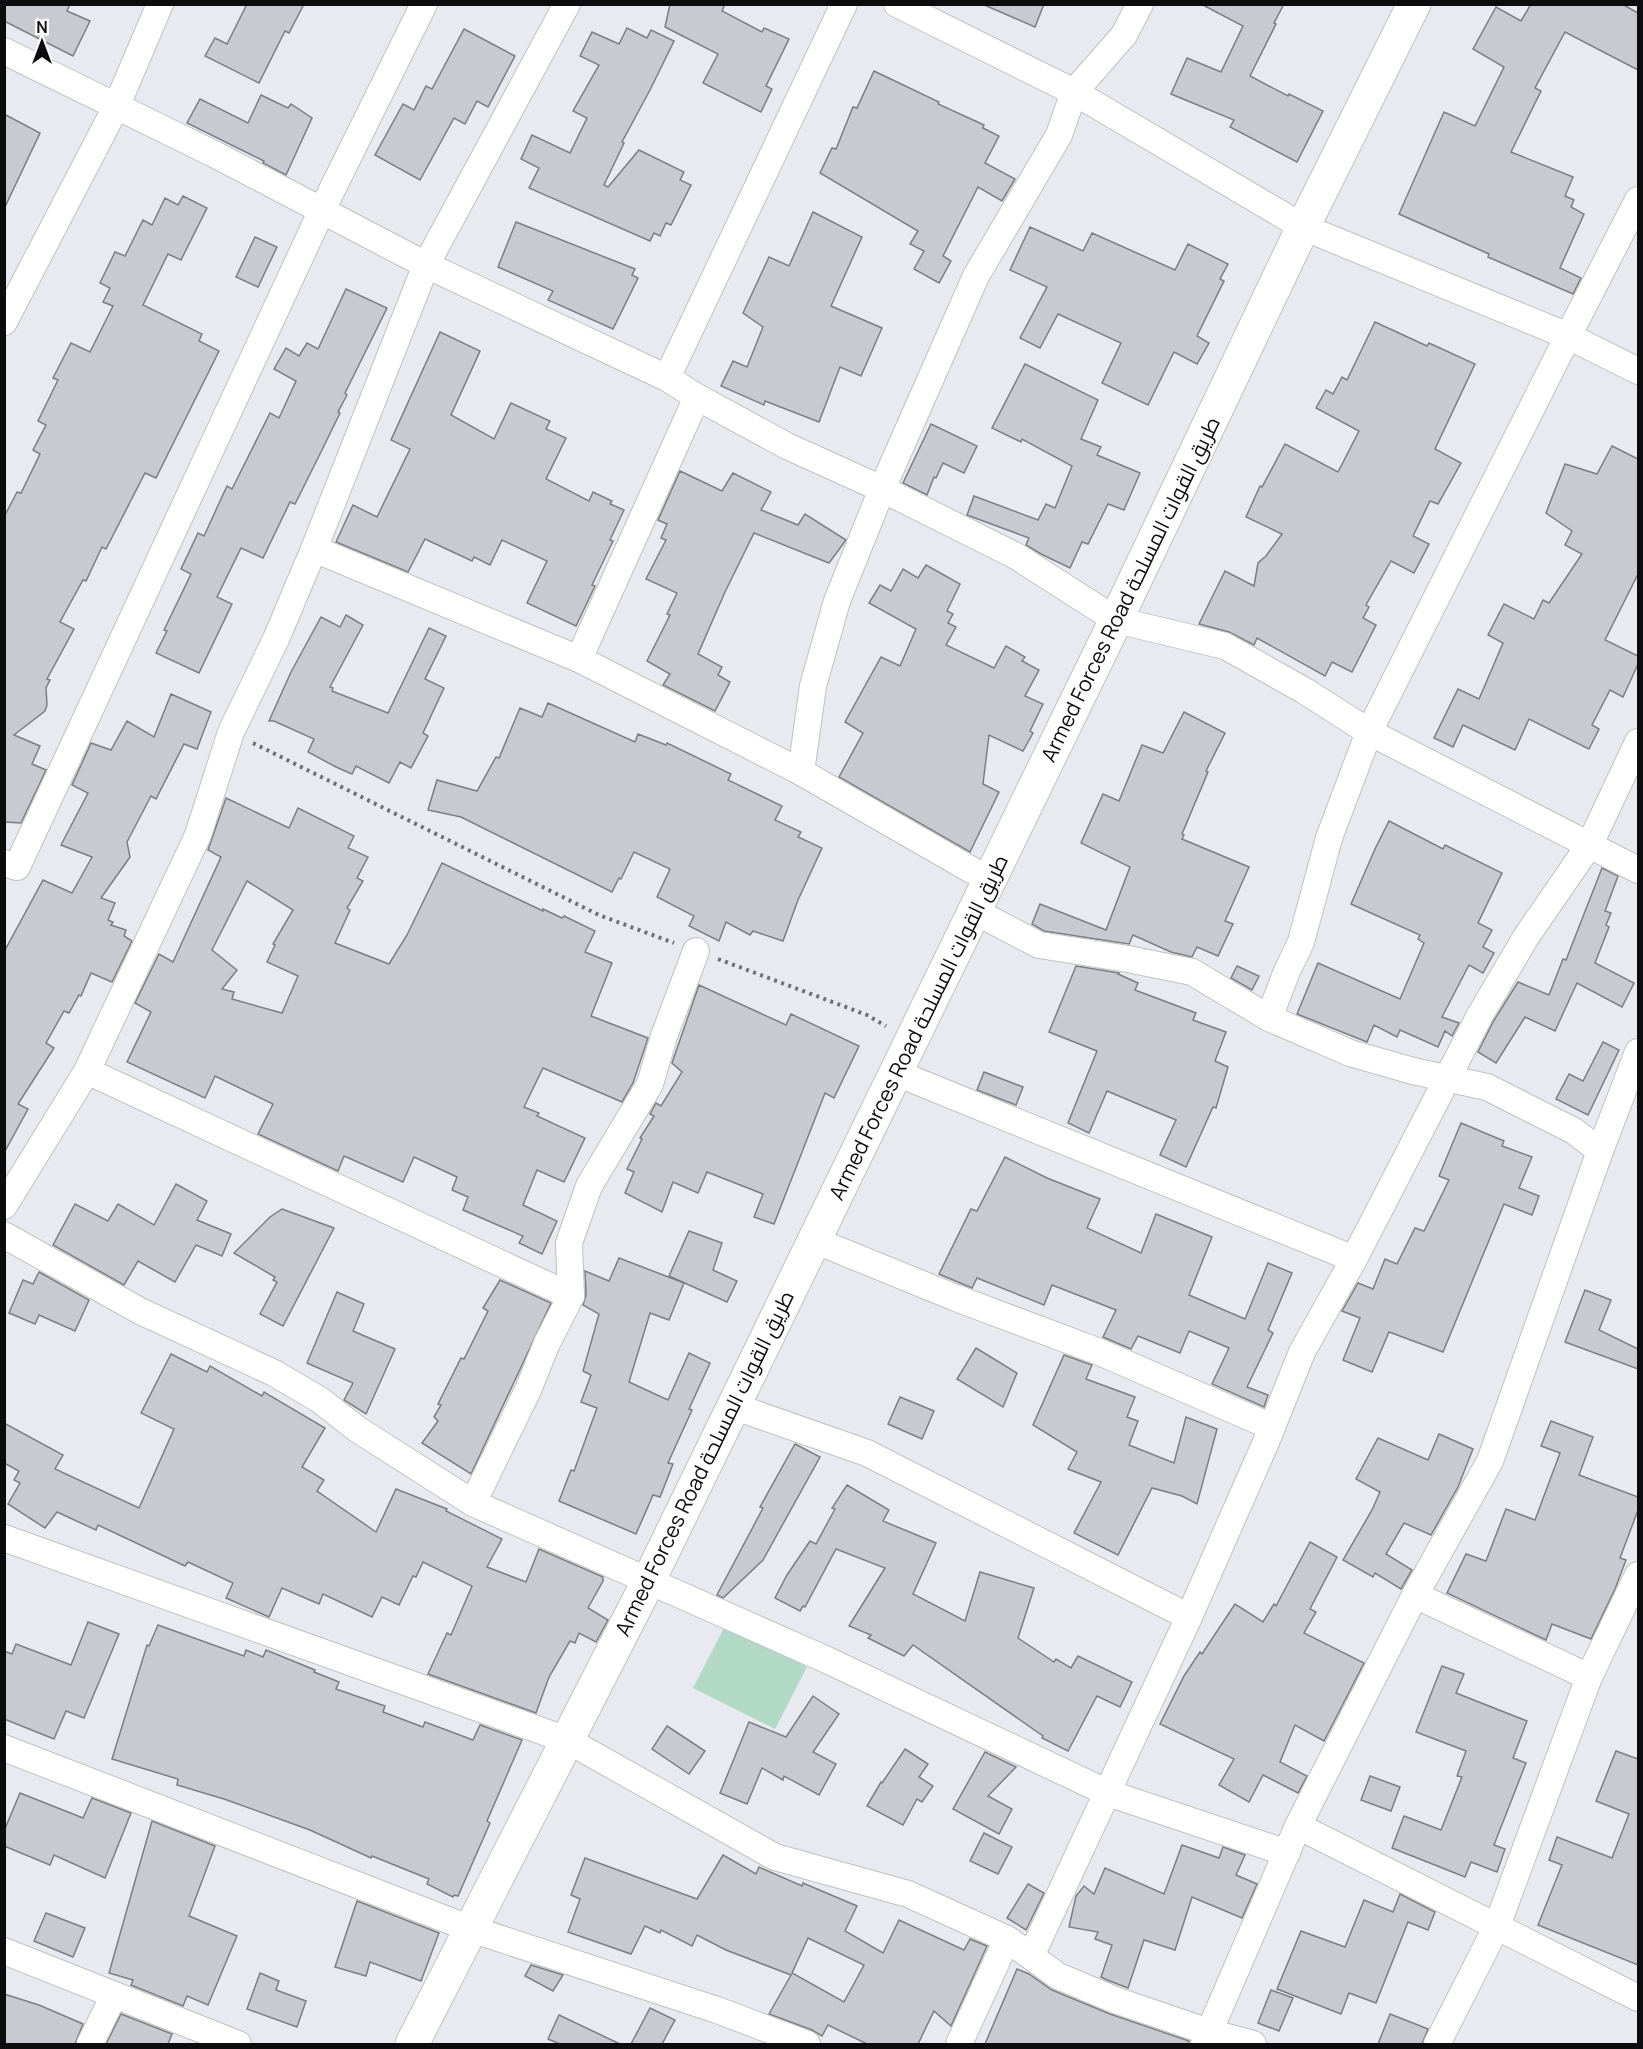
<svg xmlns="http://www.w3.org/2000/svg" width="1643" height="2049" font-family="Manrope,Cairo,sans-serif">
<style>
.green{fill:#b1d9c5}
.building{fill:#c9cacf;stroke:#7d7e82;stroke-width:1.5;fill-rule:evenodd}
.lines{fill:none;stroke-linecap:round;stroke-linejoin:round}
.street-casing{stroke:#bfc1c5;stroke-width:28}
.secondary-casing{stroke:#bfc1c5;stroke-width:35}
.path{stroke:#707174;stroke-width:4;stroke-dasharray:3 4.5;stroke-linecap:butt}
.street{stroke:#fff;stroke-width:26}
.secondary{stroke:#fff;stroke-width:33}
.labels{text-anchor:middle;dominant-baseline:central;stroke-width:4.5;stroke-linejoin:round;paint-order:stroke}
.street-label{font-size:21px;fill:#0c0c0e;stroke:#fff}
</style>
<rect width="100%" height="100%" fill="#e9eaef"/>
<path class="green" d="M725 1626 807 1667 775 1729 693 1688Z"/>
<g class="building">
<path d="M4 4H70L67 11 90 21 73 56 4 21Z"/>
<path d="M247 4H304L289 33 285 31 259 83 205 56 215 38 227 44Z"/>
<path d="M670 4H725L722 11 762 32 764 28 789 39 766 86 772 89 761 112 703 83 718 54 665 27Z"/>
<path d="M982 4H1044L1035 27Z"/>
<path d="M1201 4H1284L1274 23 1276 24 1250 76 1288 96 1289 94 1323 111 1297 162 1230 127 1234 120 1171 94 1187 58 1221 72 1243 26Z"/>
<path d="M1531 4H1622L1638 13V70L1565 32 1535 88 1541 91 1511 152 1573 177 1565 196 1574 200 1571 207 1584 214 1560 268 1581 278 1573 294 1488 257 1489 254 1399 214 1444 112 1475 126 1504 67 1473 49 1496 7 1521 21Z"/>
<path d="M627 28 647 38 651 30 674 41 650 90 622 142 624 143 604 185 608 187 639 150 684 172 680 180 691 185 671 225 666 223 660 236 654 233 650 241 529 188 539 168 521 159 532 135 570 153 587 118 573 111 599 65 580 56 592 32 619 44Z"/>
<path d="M464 29 515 56 488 107 477 101 465 124 454 118 420 180 375 155 403 104 414 110 426 86 432 89Z"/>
<path d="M874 71 939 102 938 104 984 125 983 128 999 136 985 163 1015 179 1002 201 978 187 943 256 951 261 939 283 914 269 924 251 910 244 918 231 820 173 832 148 836 149 853 107 857 108Z"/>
<path d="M261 95 288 108 291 104 312 118 286 175 263 163 264 161 187 123 200 99 248 123Z"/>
<path d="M4 114 40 133 4 209Z"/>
<path d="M183 196 207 208 181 260 168 254 143 305 202 334 199 341 219 351 156 478 145 473 106 549 102 547 86 581 83 580 60 622 74 629 47 679 50 680 46 688 47 705 45 711 14 735 40 746 32 764 46 770 21 823 4 822V517L17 492 21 493 40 454 33 450 46 425 38 421 58 380 53 378 71 343 90 352 113 306 103 302 110 288 100 283 115 252 125 256 143 220 152 225 165 198 178 205Z"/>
<path d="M813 212 862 237 831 306 882 328 861 376 840 367 819 422 765 401 764 405 721 386 733 361 747 367 763 327 743 313 769 257 789 266Z"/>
<path d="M516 222 635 269 632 275 638 278 613 329 548 300 553 291 498 267Z"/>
<path d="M1030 227 1083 251 1092 233 1175 270 1188 244 1228 264 1220 279 1224 281 1197 336 1209 343 1197 364 1174 352 1148 405 1102 383 1121 343 1058 314 1040 348 1020 338 1047 287 1010 270Z"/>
<path d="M255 237 277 247 258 287 236 277Z"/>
<path d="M346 289 387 308 345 393 347 395 338 412 340 413 319 456 295 504 290 502 263 558 241 548 217 597 232 604 199 673 156 653 167 631 164 630 191 574 181 569 198 533 204 536 227 486 232 489 270 413 279 418 296 381 274 369 286 348 299 356 307 343 318 349Z"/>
<path d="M1375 322 1427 346 1429 343 1475 364 1435 449 1461 463 1438 504 1430 501 1413 536 1429 544 1414 573 1391 561 1366 605 1369 607 1363 618 1376 625 1352 672 1332 662 1325 676 1257 638 1254 645 1229 632 1199 624 1225 571 1254 586 1258 563 1266 556 1282 534 1246 517 1260 486 1262 487 1285 444 1338 472 1359 431 1316 408 1326 390 1333 394 1342 377 1347 380Z"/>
<path d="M440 332 480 351 451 415 494 439 511 403 550 421 546 429 566 438 546 479 589 501 593 492 612 501 610 504 624 510 610 540 613 541 592 585 595 586 576 626 527 603 547 561 502 540 490 565 474 557 472 561 425 539 408 572 336 542 353 505 377 517 410 449 391 440Z"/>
<path d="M1025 364 1098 400 1081 439 1101 447 1097 455 1140 473 1124 510 1108 504 1088 544 1082 542 1070 568 1041 554 1026 545 1029 538 967 515 974 496 1038 520 1046 504 1055 508 1072 466 1022 439 1021 442 992 428Z"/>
<path d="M931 424 977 446 964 473 943 463 936 478 934 477 927 495 903 483Z"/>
<path d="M1612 446 1638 459V574L1605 640 1638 656V664L1623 697 1610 690 1592 725 1599 729 1589 749 1529 719 1515 750 1463 725 1453 747 1434 738 1458 689 1479 699 1503 643 1488 635 1504 604 1534 619 1543 600 1549 603 1582 554 1565 545 1572 531 1546 513 1565 464 1597 474Z"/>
<path d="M680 471 722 491 733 473 771 492 761 510 798 525 805 514 846 540 829 563 754 533 725 592 698 654 722 667 718 675 730 682 715 711 663 685 670 674 647 661 670 615 667 614 677 593 646 579 666 540 661 538 667 524 658 520Z"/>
<path d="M926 565 960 584 947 611 953 614 948 623 956 627 946 645 994 668 1006 646 1025 657 1022 661 1039 670 1025 696 1043 704 1030 731 1033 733 1023 751 989 735 983 784 999 792 970 852 839 777 863 733 845 722 881 657 900 666 916 629 869 603 880 585 891 591 903 569 918 578Z"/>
<path d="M346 615 363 625 330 687 333 688 332 691 388 713 429 628 446 636 425 679 444 688 423 733 428 736 411 768 400 762 389 783 356 766 352 774 336 767 308 752 314 739 274 721H269L291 672 321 617 340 627Z"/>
<path d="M171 694 211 712 197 749 184 744 156 799 151 796 127 842 130 857 101 898 115 903 108 920 113 922 111 925 126 930 124 936 132 941 112 982 91 973 81 996 79 995 69 1013 64 1011 46 1043 54 1048 18 1104 28 1109 4 1153V952L43 880 72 893 92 857 61 845 88 793 72 785 91 743 111 750 127 721 154 737Z"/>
<path d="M548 703 635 742 638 734 666 745 667 743 731 774 728 780 782 806 775 820 801 832 798 837 822 848 798 900 783 941 753 931 750 935 726 922 719 941 689 926 694 916 657 897 670 869 634 852 621 879 619 878 612 892 461 817 428 810 437 780 477 791 496 757 499 758 520 708 542 717Z"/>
<path d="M1184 712 1225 733 1206 771 1208 772 1182 834 1184 835 1182 839 1249 867 1225 921 1233 924 1218 956 1197 947 1192 957 1171 952 1133 935 1129 944 1044 931 1032 924 1040 904 1106 930 1130 867 1081 843 1103 794 1119 801 1142 745 1163 753Z"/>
<path d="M226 798 289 828 298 808 354 836 348 848 368 857 357 878 363 881 347 908 350 910 335 943 389 964 407 935 442 863 543 911V909L562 918 564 916 595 931 585 952 612 963 591 1016 648 1038 633 1083 622 1102 543 1068 524 1107 539 1113 537 1116 585 1138 564 1182 537 1170 523 1205 557 1221 542 1254 519 1243 523 1236 463 1210 468 1197 452 1190 457 1177 414 1157 403 1182 344 1156 338 1171 258 1134 273 1104 215 1076 205 1098 127 1062 151 1012 135 1003 159 954 173 962 221 857 208 850ZM247 881 293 910 273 944 275 945 267 962 298 976 282 1013 232 999 234 992 222 989 237 970 212 950Z"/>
<path d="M1389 821 1443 849 1445 845 1502 873 1478 923 1492 930 1483 947 1494 953 1483 973 1469 965 1442 1017 1459 1023 1452 1036 1445 1031 1438 1047 1400 1030 1397 1037 1374 1025 1367 1042 1297 1014 1318 963 1400 999 1424 943 1418 939 1420 935 1351 904 1375 849Z"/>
<path d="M1602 868 1618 876 1605 911 1611 913 1606 925 1609 927 1595 963 1634 983 1622 1007 1577 983 1555 1031 1525 1017 1496 1063 1478 1052 1493 1022 1518 982 1549 995 1563 959 1566 960Z"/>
<path d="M1076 966 1119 973 1118 974 1138 983 1135 990 1196 1013 1193 1020 1226 1032 1215 1061 1228 1067 1216 1108 1213 1107 1186 1167 1160 1155 1176 1120 1107 1091 1089 1133 1068 1123 1097 1051 1049 1032Z"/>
<path d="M1237 966 1259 976 1252 990 1231 978Z"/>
<path d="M699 985 786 1025 791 1014 859 1046 834 1098 825 1093 774 1224 754 1217 763 1194 707 1172 698 1193 673 1182 662 1212 625 1193 634 1172 627 1169 642 1139 640 1138 654 1116 650 1114 656 1103 661 1106 682 1072 672 1063Z"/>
<path d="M1603 1042 1619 1050 1588 1115 1556 1099 1569 1074 1583 1081Z"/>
<path d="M984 1072 1023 1087 1016 1105 977 1090Z"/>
<path d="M1461 1123 1504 1141 1502 1146 1532 1157 1519 1188 1539 1196 1532 1215 1504 1204 1443 1352 1389 1332 1372 1372 1343 1360 1360 1318 1342 1311 1358 1283 1373 1289 1385 1259 1397 1264 1415 1228 1424 1231 1449 1180 1439 1176Z"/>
<path d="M1005 1157 1047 1178 1100 1199 1087 1228 1141 1253 1156 1214 1212 1237 1189 1295 1245 1319 1268 1263 1292 1273 1268 1330 1273 1333 1247 1387 1268 1395 1264 1407 1212 1384 1229 1348 1189 1331 1180 1353 1138 1336 1131 1349 1103 1337 1116 1310 1052 1285 1044 1305 977 1278 972 1288 939 1274 971 1209 977 1211Z"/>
<path d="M176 1184 207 1201 197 1220 231 1234 222 1256 196 1245 175 1282 138 1261 124 1285 53 1245 75 1204 108 1221 118 1204 154 1225Z"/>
<path d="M282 1209 334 1228 283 1326 260 1314 277 1282 273 1280 275 1277 234 1253 270 1217Z"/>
<path d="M689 1231 722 1243 713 1270 737 1281 727 1302 669 1276Z"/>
<path d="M619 1258 684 1283 669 1320 650 1313 629 1382 668 1400 689 1353 710 1363 689 1409 692 1410 668 1463 673 1464 660 1497 653 1495 636 1534 559 1501 571 1470 574 1471 597 1408 581 1402 591 1375 583 1371 599 1314 583 1305 586 1295 585 1271 609 1281Z"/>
<path d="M39 1272 89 1300 75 1331 39 1315 35 1324 9 1313 23 1280 33 1284Z"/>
<path d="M500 1280 551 1303 471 1474 422 1443 438 1421 434 1417 441 1405 438 1404 461 1358 464 1359 488 1311 483 1308Z"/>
<path d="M1585 1290 1611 1300 1599 1330 1638 1349V1369L1565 1342Z"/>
<path d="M337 1292 364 1304 353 1331 395 1349 366 1414 344 1400 353 1383 307 1363Z"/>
<path d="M976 1348 1017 1373 1003 1407 957 1379Z"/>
<path d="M171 1354 207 1372 210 1366 262 1396 264 1392 325 1428 302 1467 324 1480 317 1491 376 1532 396 1489 447 1509 446 1511 502 1539 487 1567 526 1582 539 1549 603 1577V1581L588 1608 608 1620 596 1642 579 1633 575 1643 570 1641 549 1677 536 1713 428 1674 447 1633 451 1635 472 1586 423 1562 416 1577 413 1576 399 1605 382 1597 372 1617 323 1594 319 1604 282 1588 269 1617 226 1598 233 1583 188 1562 185 1566 98 1525 96 1530 57 1512 45 1528 8 1504 20 1483 14 1480 19 1471 4 1463V1423L63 1455 55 1469 139 1508 174 1429 141 1413Z"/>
<path d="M1064 1355 1092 1365 1086 1379 1135 1397 1127 1417 1138 1421 1129 1445 1174 1463 1186 1417 1217 1429 1197 1504 1182 1496 1152 1488 1118 1555 1074 1533 1101 1482 1068 1469 1077 1452 1033 1425Z"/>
<path d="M900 1397 934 1411 922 1439 888 1424Z"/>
<path d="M1551 1421 1593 1437 1579 1475 1638 1497V1510L1620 1558 1626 1560 1615 1589 1591 1639 1552 1624 1546 1640 1447 1593 1466 1554 1486 1561 1506 1509 1535 1520 1560 1453 1541 1446Z"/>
<path d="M1439 1434 1473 1449 1458 1487 1431 1535 1404 1523 1386 1554 1412 1570 1401 1589 1375 1573 1373 1577 1343 1560 1372 1510 1380 1492 1356 1479 1378 1438 1428 1460Z"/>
<path d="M795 1444 820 1457 763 1560 723 1598 717 1595 763 1508 760 1507Z"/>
<path d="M847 1485 889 1510 883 1521 936 1543 913 1594 965 1621 980 1572 1034 1588 1018 1638 1054 1662 1056 1659 1071 1668 1078 1656 1132 1682 1120 1707 1097 1696 1068 1751 1042 1738 1043 1736 913 1645 904 1656 868 1638 871 1635 849 1626 885 1568 836 1549 805 1607 803 1606 800 1611 775 1598 787 1575 810 1541 816 1544 835 1509 832 1508Z"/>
<path d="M1310 1542 1337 1557 1310 1609 1316 1612 1304 1633 1364 1663 1324 1741 1295 1725 1280 1762 1307 1776 1298 1793 1263 1775 1249 1802 1219 1785 1234 1759 1160 1724 1184 1676 1200 1652 1202 1654 1235 1604 1263 1622 1274 1604 1276 1606Z"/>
<path d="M88 1622 119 1634 84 1718 66 1711 54 1739 4 1719V1651L12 1654 16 1644 71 1665Z"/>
<path d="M158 1625 244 1656 246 1650 263 1657 266 1650 315 1670 314 1672 339 1682 336 1689 385 1706 383 1712 423 1727 425 1722 473 1740 480 1725 522 1740 487 1821 490 1823 458 1896 454 1895 453 1897 427 1884 429 1879 372 1856 371 1858 310 1830 224 1799 177 1785 178 1779 112 1759 147 1645 149 1646Z"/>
<path d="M1442 1666 1464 1674 1456 1693 1527 1721 1513 1758 1526 1763 1494 1845 1505 1849 1497 1872 1471 1862 1465 1877 1392 1848 1404 1816 1441 1830 1462 1777 1457 1776 1466 1751 1416 1732Z"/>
<path d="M813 1696 839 1714 813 1752 836 1764 819 1795 784 1776 783 1780 762 1768 747 1804 720 1793 749 1722 786 1737Z"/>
<path d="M667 1726 705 1751 689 1774 652 1749Z"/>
<path d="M905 1749 928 1764 919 1777 933 1786 922 1802 917 1799 903 1825 867 1806 881 1782 882 1783Z"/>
<path d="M1616 1751 1638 1759V1965L1538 1925 1562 1865 1549 1860 1557 1837 1612 1858 1629 1814 1596 1801Z"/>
<path d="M985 1752 1016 1767 988 1796 1012 1809 999 1834 953 1809Z"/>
<path d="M1370 1776 1400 1787 1391 1811 1361 1800Z"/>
<path d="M20 1793 83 1818 92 1798 131 1813 105 1878 54 1855 50 1865 4 1846V1831Z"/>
<path d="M152 1821 215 1846 189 1916 237 1936 208 2005 187 1996 183 2006 131 1985 133 1980 109 1973Z"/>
<path d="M984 1833 1012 1847 998 1874 970 1861Z"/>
<path d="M1182 1845 1219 1858 1223 1847 1245 1855 1236 1875 1257 1884 1242 1918 1192 1897 1175 1950 1144 1940 1128 1988 1107 1980 1101 1977 1112 1945 1095 1939 1098 1932 1069 1927 1076 1896 1084 1886 1094 1894 1105 1868 1164 1894Z"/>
<path d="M723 1855 756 1874 759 1867 802 1886 803 1883 857 1906 845 1931 883 1953 899 1920 964 1950 970 1939 987 1946 951 2026 934 2011 918 2044H867L828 2025 822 2036 812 2030 769 2014 791 1975 726 1950 697 1935 692 1946 661 1930 660 1933 645 1926 631 1954 568 1932 580 1899 571 1895 585 1858 697 1899ZM808 1938 864 1965 844 2002 792 1973Z"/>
<path d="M1028 1884 1044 1893 1026 1930 1007 1918Z"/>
<path d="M1400 1894 1435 1912 1428 1930 1408 1922 1376 2003 1349 1993 1341 2014 1277 1989 1301 1931 1345 1947 1364 1900 1393 1912Z"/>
<path d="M357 1901 439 1933 421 1981 370 1962 366 1976 335 1967Z"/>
<path d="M46 1913 85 1928 73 1957 34 1941Z"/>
<path d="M531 1965 563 1975 553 1991 525 1976Z"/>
<path d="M1017 1969 1029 1974 1052 1990 1110 2014 1189 2041 1188 2044H985Z"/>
<path d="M260 1973 279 1981 276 1990 306 2001 297 2027 247 2009Z"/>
<path d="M1271 1990 1293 1998 1279 2031 1258 2023Z"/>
<path d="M4 1994 39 2005 83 2024 75 2044H4Z"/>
<path d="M650 2008 675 2020 662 2044H631Z"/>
<path d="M121 2014 172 2034 168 2044H106Z"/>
<path d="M1390 2014 1428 2029 1422 2044H1378Z"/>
<path d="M559 2015 620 2044H560L548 2039Z"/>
</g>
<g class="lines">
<defs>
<g id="street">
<path d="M897 4 1074 92 1303 227 1568 336 1638 371"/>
<path d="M4 51 216 155 426 265 667 378 697 397 787 446 882 489 1016 556 1116 620 1225 646 1305 691 1369 732 1638 870"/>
<path d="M4 322 117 105 160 4"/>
<path d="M667 378 844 4"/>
<path d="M314 549 579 659 801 772 989 880"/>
<path d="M579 659 697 397"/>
<path d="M801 772 813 686 837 601 882 489 976 276 1059 135 1074 92 1124 35 1140 4"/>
<path d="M4 863 17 867 322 210 424 4"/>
<path d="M974 911 1039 945 1128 959 1192 972 1269 1018 1350 1053 1413 1071 1487 1087 1574 1131 1600 1151"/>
<path d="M1269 1018 1287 971 1301 942 1329 838 1369 732 1568 336 1638 200"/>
<path d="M87 1071 571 1296"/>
<path d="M894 1072 1354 1259"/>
<path d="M4 1206 87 1071 198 835 231 732 276 639 314 549 426 265 567 4"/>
<path d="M4 1235 140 1311 274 1373 320 1400 357 1429 473 1503 827 1660 1108 1793 1287 1853"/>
<path d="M814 1240 956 1298 1097 1351 1272 1427"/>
<path d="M733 1406 867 1453 1189 1617"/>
<path d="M473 1503 528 1390 547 1343 571 1296 569 1243 589 1186 650 1084 664 1036 696 951"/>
<path d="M4 1538 567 1740 775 1857 908 1894 1007 1939 1058 1976 1115 2000 1209 2032 1253 2044"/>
<path d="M1415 1595 1589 1677"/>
<path d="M4 1748 471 1929 717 2010 807 2044"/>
<path d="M1298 1826 1638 1998"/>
<path d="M4 1951 238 2044"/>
<path d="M1031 1956 1189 1617 1266 1442 1302 1352 1354 1259 1480 1015 1526 937 1590 844 1638 742"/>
<path d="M90 2044 114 1995"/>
<path d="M959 2044 1007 1939"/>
<path d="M1204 2044 1298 1826 1415 1595 1490 1461 1600 1151 1638 1052"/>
<path d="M1437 2044 1497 1926 1589 1677 1638 1575"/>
</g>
<path id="secondary" d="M412 2044 649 1580 1116 620 1303 227 1414 4"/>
</defs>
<use href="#street" class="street-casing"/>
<use href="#secondary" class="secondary-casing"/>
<g class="path">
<path d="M253 743 599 915 674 943"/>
<path d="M718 959 867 1015 886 1026"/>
</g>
<use href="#street" class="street"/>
<use href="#secondary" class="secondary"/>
</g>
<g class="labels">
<g class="street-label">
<text transform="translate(1130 589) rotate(-64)">Armed Forces Road طريق القوات المسلحة</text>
<text transform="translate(918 1027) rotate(-64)">Armed Forces Road طريق القوات المسلحة</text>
<text transform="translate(704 1463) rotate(-64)">Armed Forces Road طريق القوات المسلحة</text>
</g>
</g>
<rect width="1643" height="2049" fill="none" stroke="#0c0c0e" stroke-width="12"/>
<g transform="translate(42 42)" stroke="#ffffff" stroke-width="4.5" paint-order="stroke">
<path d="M0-4.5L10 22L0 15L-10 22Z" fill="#0c0c0e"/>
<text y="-9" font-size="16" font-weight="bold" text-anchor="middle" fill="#0c0c0e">N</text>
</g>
</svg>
